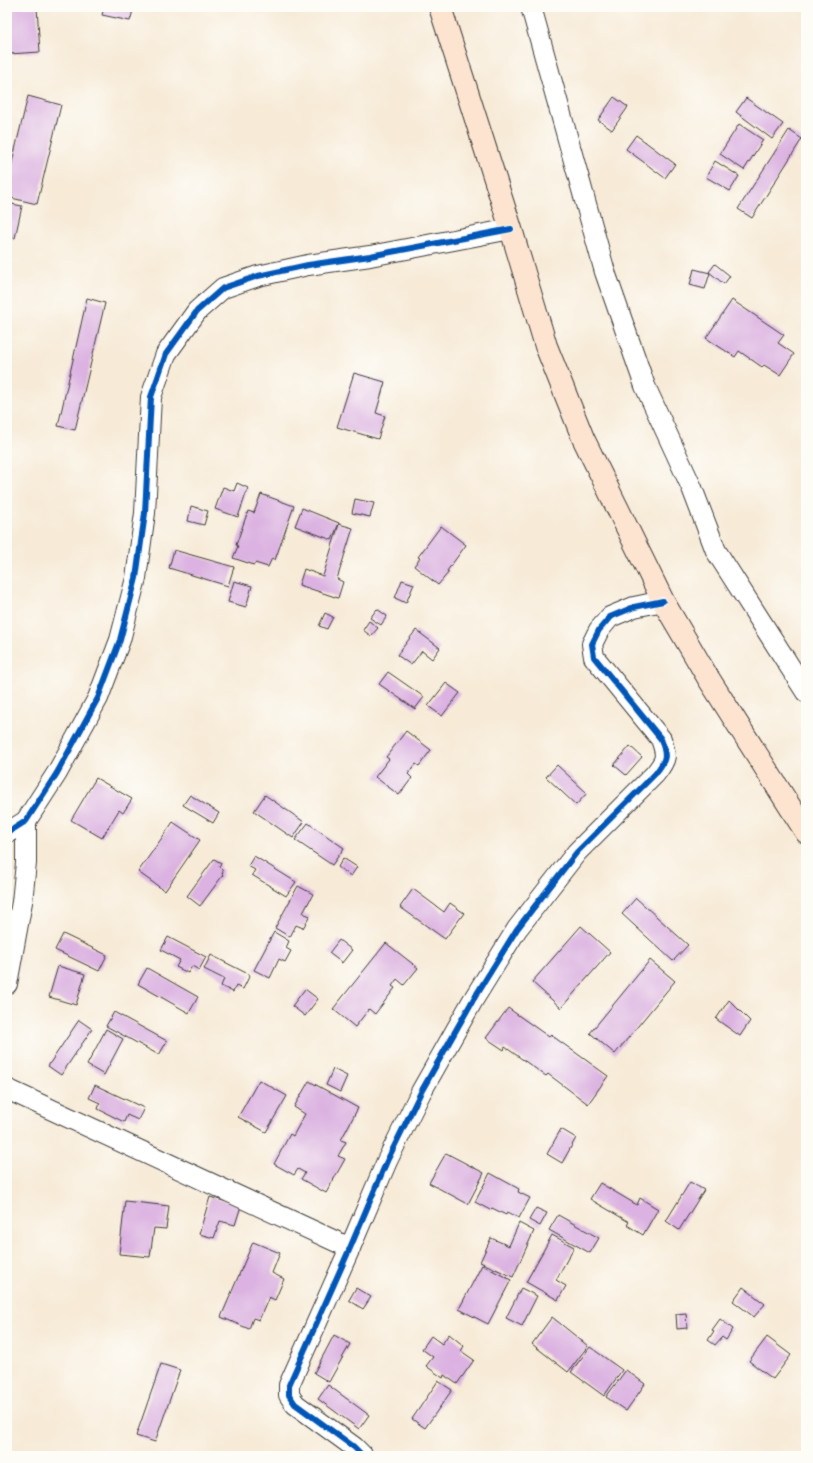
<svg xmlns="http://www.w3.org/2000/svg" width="813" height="1463" font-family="'IM FELL DW Pica',serif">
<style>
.building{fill:#dbb2e1}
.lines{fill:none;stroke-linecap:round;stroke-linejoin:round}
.street-casing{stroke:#3d3b38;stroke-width:22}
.secondary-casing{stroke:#3d3b38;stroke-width:24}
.street{stroke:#fff;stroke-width:20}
.secondary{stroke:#fde4d1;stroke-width:22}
.cycleway-casing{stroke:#fdfcf7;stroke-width:8}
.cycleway{stroke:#0057b8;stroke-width:6}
</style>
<rect width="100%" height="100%" fill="#fdfcf7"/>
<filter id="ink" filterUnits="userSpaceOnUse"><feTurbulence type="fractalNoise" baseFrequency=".025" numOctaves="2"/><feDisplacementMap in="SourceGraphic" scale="8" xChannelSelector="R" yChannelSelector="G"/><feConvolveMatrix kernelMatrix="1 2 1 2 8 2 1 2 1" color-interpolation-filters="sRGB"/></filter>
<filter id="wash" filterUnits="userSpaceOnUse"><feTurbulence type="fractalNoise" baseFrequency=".012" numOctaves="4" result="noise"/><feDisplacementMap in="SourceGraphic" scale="16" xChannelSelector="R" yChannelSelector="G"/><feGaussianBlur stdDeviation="0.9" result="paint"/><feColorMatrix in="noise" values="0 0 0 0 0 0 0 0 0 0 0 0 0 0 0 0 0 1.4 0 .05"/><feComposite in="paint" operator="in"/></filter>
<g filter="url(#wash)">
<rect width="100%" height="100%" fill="#f7ebd8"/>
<g id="blocks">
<g class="building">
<path d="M7 7H37L40 52 9 54Z"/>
<path d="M104 7H134L130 21 102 15Z"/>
<path d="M28 96 61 105 37 204 7 197V183Z"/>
<path d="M614 97 628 107 612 130 598 120Z"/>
<path d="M746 98 783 124 772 139 736 112Z"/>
<path d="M739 124 763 140 744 170 720 154Z"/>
<path d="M789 130 802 139 752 218 738 209Z"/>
<path d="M636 135 675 164 665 178 626 149Z"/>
<path d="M715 161 739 176 730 191 706 177Z"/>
<path d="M7 203 22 206 15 238 7 236Z"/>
<path d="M715 264 730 276 724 284 709 272Z"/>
<path d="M694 269 710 273 705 289 690 285Z"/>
<path d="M87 298 105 303 75 430 58 426Z"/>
<path d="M732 300 784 335 778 343 794 354 780 375 764 365 762 367 739 351 735 357 706 338Z"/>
<path d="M354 373 385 382 376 413 385 416 378 439 337 427Z"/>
<path d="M237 483 248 488 238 517 215 509 223 487 234 491Z"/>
<path d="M261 494 294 506 275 560 272 558 268 567 255 563 254 565 233 558 238 546 236 545 248 511 254 513Z"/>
<path d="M355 499 374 503 370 517 352 513Z"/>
<path d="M191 506 208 511 204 525 188 521Z"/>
<path d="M302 508 339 523 332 540 295 526Z"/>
<path d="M339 524 353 528 337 579 343 582 338 598 299 585 304 569 323 576Z"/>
<path d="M441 526 466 545 447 571 449 572 438 585 414 566 420 558 418 557Z"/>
<path d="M174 550 234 567 228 586 169 568Z"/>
<path d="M402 580 414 584 406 603 395 598Z"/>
<path d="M234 581 252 586 246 607 228 602Z"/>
<path d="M377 609 387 616 381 625 370 618Z"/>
<path d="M325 613 333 617 327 629 319 626Z"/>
<path d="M369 621 378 628 371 636 363 630Z"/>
<path d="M416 630 440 648 432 659 422 651 411 665 397 655Z"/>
<path d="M388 672 424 697 415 709 379 684Z"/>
<path d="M446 683 460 693 442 716 428 706Z"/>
<path d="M406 731 431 750 419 766 416 764 408 774 412 778 399 795 375 777 389 759 386 757Z"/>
<path d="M630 746 642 757 626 775 614 765Z"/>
<path d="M557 765 587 793 576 805 546 777Z"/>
<path d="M96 778 132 799 123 813 119 810 102 838 71 820Z"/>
<path d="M190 795 219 813 213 823 183 805Z"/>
<path d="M265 795 304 822 293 838 254 811Z"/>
<path d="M173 822 200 840 165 891 138 872Z"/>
<path d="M308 823 344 848 332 865 295 840Z"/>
<path d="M254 856 296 882 286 896 252 875 255 870 248 866Z"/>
<path d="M343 858 357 867 351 876 338 867Z"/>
<path d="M214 859 221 863 219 867 223 871 222 874 223 875 200 906 187 896Z"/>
<path d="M298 886 313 894 303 913 310 916 303 928 296 925 290 937 275 928Z"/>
<path d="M413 889 444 912 450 903 464 913 445 939 400 907Z"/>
<path d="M636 898 688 945 673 961 622 914Z"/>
<path d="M581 926 610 952 561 1008 532 982Z"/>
<path d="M274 932 289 941 286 948 291 951 285 962 279 959 270 978 254 970Z"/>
<path d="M63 934 107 955 99 971 55 950Z"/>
<path d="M168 937 206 957 199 970 192 966 188 973 176 967 180 960 161 950Z"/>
<path d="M339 940 352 950 342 963 329 953Z"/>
<path d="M386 943 418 968 404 985 397 979 392 986 395 988 375 1014 369 1009 355 1027 333 1009Z"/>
<path d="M211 955 250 975 243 989 236 986 233 992 221 986 224 979 204 969Z"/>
<path d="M650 960 675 981 615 1054 590 1033Z"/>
<path d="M58 966 85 974 76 1005 49 997Z"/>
<path d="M147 968 198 997 189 1013 138 984Z"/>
<path d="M305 989 318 999 305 1016 292 1006Z"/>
<path d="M729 1000 750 1021 740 1036 716 1019Z"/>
<path d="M508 1008 549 1037 551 1035 608 1076 588 1104 548 1074 546 1076 505 1047 504 1050 486 1038Z"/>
<path d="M114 1012 167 1041 159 1055 106 1026Z"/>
<path d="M79 1020 92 1029 61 1075 48 1066Z"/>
<path d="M106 1029 123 1039 104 1075 87 1065Z"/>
<path d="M333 1069 347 1076 340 1092 326 1085Z"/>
<path d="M259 1080 287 1096 266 1132 238 1117Z"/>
<path d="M309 1081 358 1108 341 1140 346 1142 338 1156 345 1159 326 1193 301 1179 305 1173 298 1169 294 1175 274 1164 290 1134 293 1136 305 1114 294 1107Z"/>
<path d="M95 1085 144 1108 138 1120 127 1115 124 1122 98 1109 100 1103 89 1098Z"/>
<path d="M561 1129 576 1138 562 1163 547 1154Z"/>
<path d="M446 1153 484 1173 468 1204 429 1183Z"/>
<path d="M490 1173 519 1189 518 1192 530 1198 519 1218 507 1212 506 1215 492 1208 490 1210 475 1202Z"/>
<path d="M690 1182 704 1190 679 1230 666 1221Z"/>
<path d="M600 1183 637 1205 640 1198 658 1209 643 1235 627 1225 629 1222 590 1199Z"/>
<path d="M210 1197 241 1206 235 1225 220 1221 214 1238 199 1234Z"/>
<path d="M125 1201 169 1206 166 1229 154 1228 150 1257 119 1254Z"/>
<path d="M536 1208 547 1213 540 1226 529 1220Z"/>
<path d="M558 1215 599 1238 590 1253 549 1230Z"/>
<path d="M519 1223 534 1231 513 1277 480 1262 491 1238 509 1246Z"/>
<path d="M552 1235 574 1247 556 1280 566 1286 558 1300 526 1282Z"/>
<path d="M253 1242 280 1253 272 1273 284 1279 275 1300 269 1297 259 1320 253 1318 249 1329 221 1317Z"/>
<path d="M482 1265 511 1280 488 1324 459 1309Z"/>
<path d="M743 1287 765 1304 754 1317 733 1301Z"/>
<path d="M356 1288 371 1297 363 1309 349 1300Z"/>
<path d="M521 1288 537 1296 522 1326 506 1318Z"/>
<path d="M686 1313 687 1328 677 1329 676 1314Z"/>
<path d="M552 1317 588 1346 568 1372 532 1344Z"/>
<path d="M720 1319 733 1329 726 1340 722 1337 715 1345 708 1340 714 1331 712 1330Z"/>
<path d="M449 1334 464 1346 461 1351 474 1360 457 1384 444 1375 443 1378 426 1366 433 1357 422 1349 431 1336 442 1344Z"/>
<path d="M334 1335 350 1344 329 1382 314 1373Z"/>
<path d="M767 1337 791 1355 773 1379 749 1361Z"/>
<path d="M590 1347 622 1370 604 1396 571 1372Z"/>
<path d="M161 1364 180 1370 155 1442 136 1436Z"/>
<path d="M626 1370 645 1384 626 1411 606 1397Z"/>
<path d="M438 1381 452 1390 425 1428 412 1419Z"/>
<path d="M328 1385 369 1415 359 1429 318 1399Z"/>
</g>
</g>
</g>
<g filter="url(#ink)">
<use href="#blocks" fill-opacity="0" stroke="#3d3b38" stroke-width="1"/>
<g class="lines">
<defs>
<g id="street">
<path d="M531 7 605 272 645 386 692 488 716 551 806 692"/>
<path d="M7 833 26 821 57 773 98 698 120 640 136 578 145 513 151 397 166 354 197 311 223 288 258 276 308 265 370 256 511 229"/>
<path d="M7 984 22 902 26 863V821"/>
<path d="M7 1089 350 1248"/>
<path d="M363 1456 354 1447 295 1404 289 1395V1385L350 1248 387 1161 421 1092 473 1000 517 929 577 852 655 774C667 759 667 756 661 739L594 657 592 644 599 630 610 617 634 607 663 601"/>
</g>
<path id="secondary" d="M440 7 511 229 546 346 583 438 663 601 707 676 806 832"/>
</defs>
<use href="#street" class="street-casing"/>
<use href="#secondary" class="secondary-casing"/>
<use href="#street" class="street"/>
<use href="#secondary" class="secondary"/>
<defs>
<g id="cycleway">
<path d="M7 833 26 821 57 773 98 698 120 640 136 578 145 513 151 397 166 354 197 311 223 288 258 276 308 265 370 256 511 229"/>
<path d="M363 1456 354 1447 295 1404 289 1395V1385L350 1248 387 1161 421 1092 473 1000 517 929 577 852 655 774C667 759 667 756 661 739L594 657 592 644 599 630 610 617 634 607 663 601"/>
</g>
</defs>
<use href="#cycleway" class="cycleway-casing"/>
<use href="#cycleway" class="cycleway"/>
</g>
</g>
<rect width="813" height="1463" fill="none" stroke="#fdfcf7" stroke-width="24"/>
</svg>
